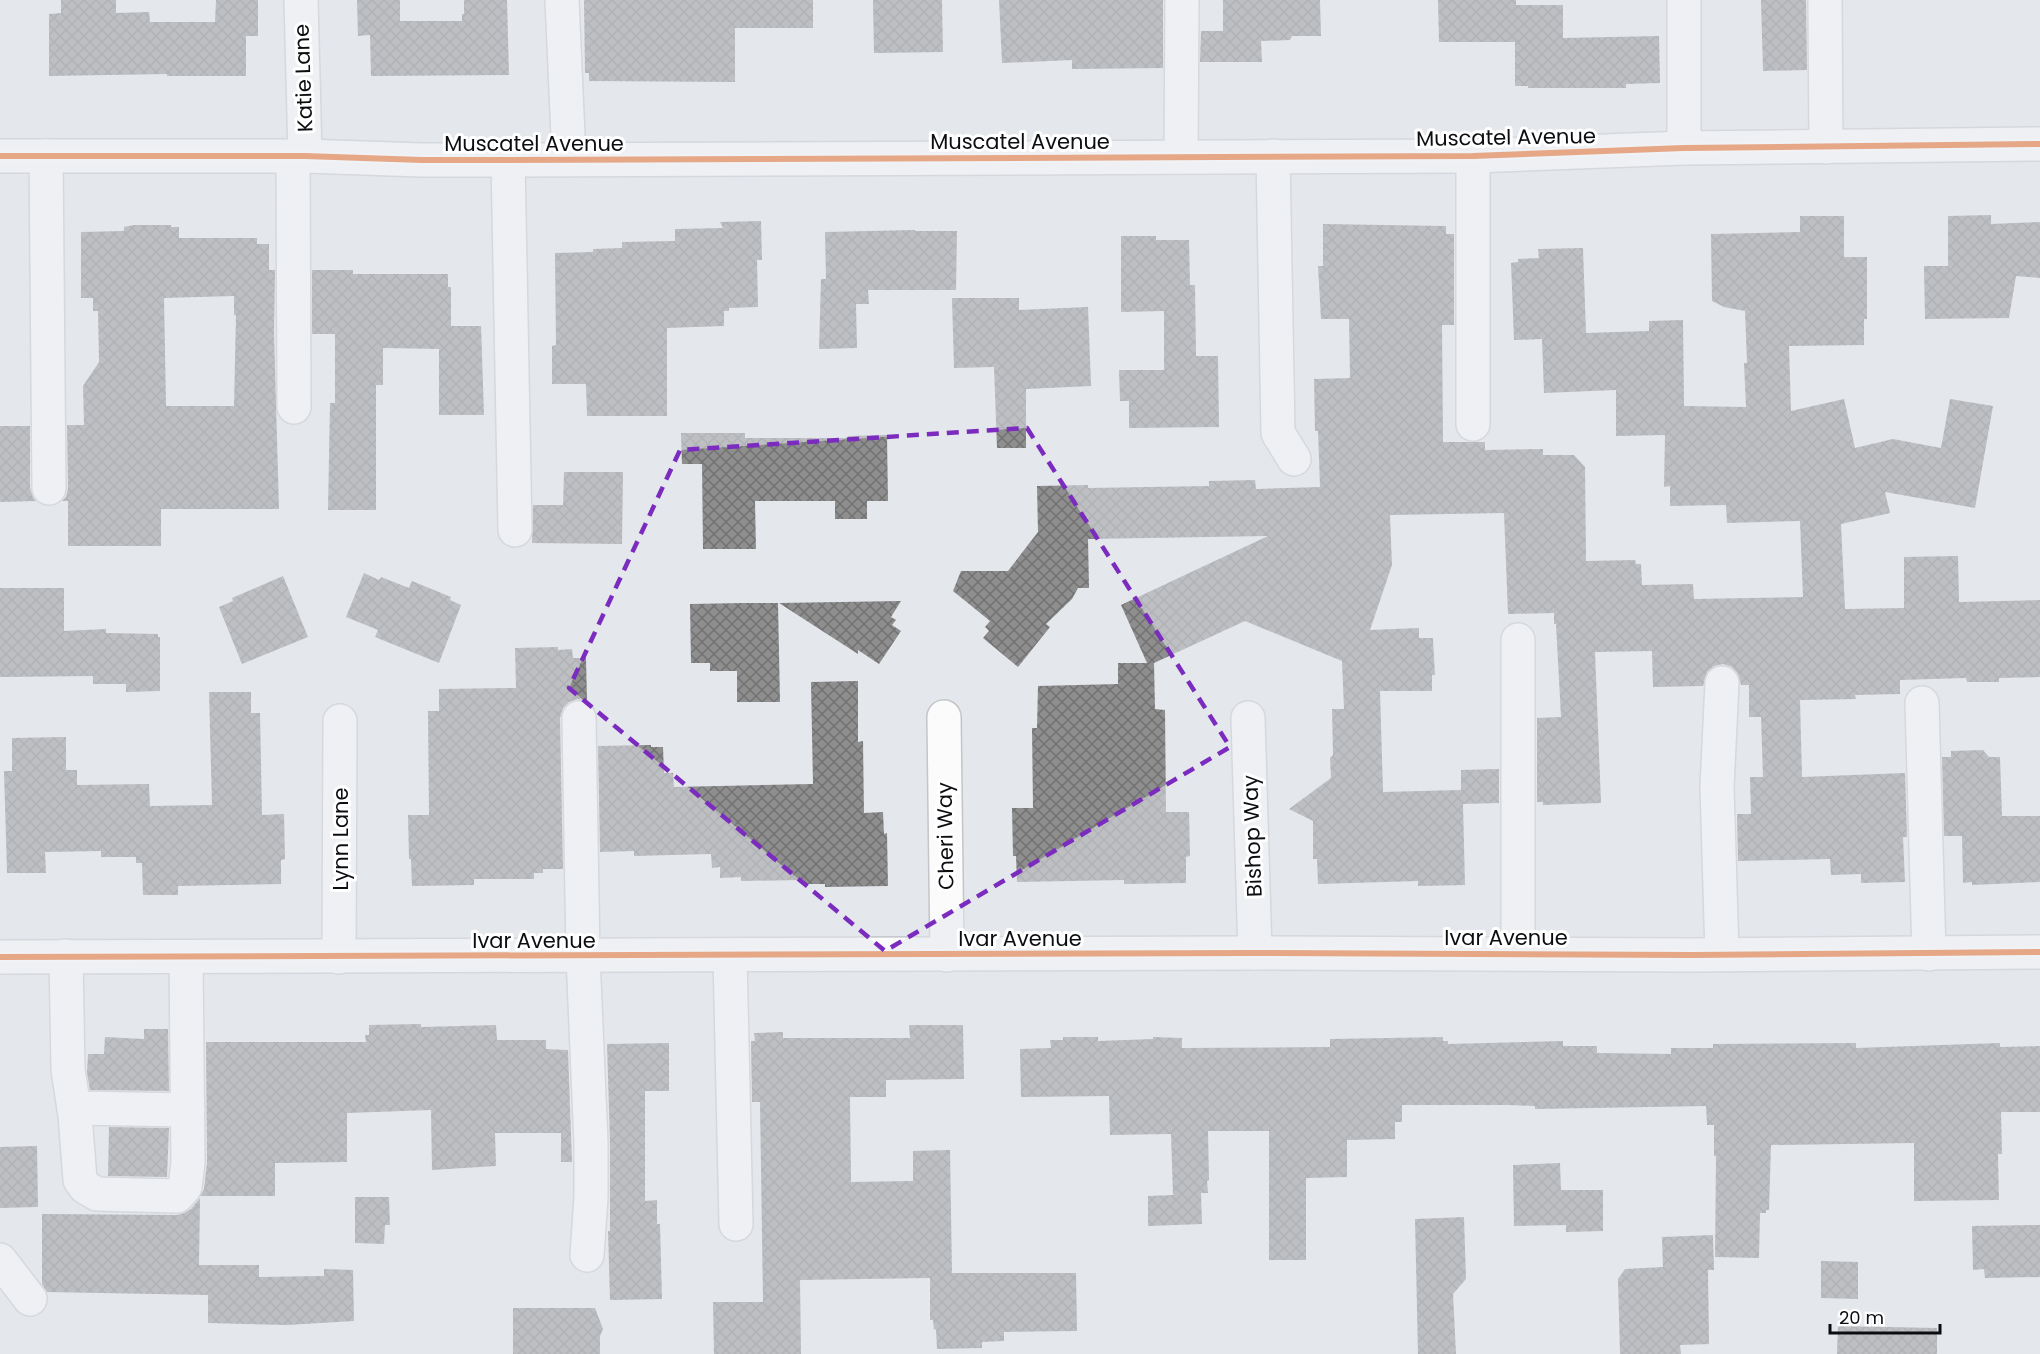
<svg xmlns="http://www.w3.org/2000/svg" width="2040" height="1354" font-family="Poppins,sans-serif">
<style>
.building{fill:url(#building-cross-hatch);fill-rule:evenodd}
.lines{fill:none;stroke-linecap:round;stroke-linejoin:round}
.minor-casing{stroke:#c3c5c9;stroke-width:36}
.minor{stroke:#fbfbfc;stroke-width:33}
.cycleway-casing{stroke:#fff;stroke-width:10}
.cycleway{stroke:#e8590c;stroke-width:6}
.marked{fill:none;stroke:#7b2cbf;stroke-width:4.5;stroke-dasharray:12 8;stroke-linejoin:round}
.labels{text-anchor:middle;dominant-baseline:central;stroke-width:6;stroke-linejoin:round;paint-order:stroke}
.street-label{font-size:21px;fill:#0b0d10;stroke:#fff}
</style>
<defs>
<pattern id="building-cross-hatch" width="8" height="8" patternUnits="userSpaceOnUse" patternTransform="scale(1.5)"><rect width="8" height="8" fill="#8e8e8f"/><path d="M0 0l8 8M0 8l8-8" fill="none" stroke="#727273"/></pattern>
</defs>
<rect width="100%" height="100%" fill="#e4e7ec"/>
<g class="building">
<path d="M61 0H116V13L149 12 150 22H215L216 0H258V36H246V76H167V74L49 76V14L61 13Z"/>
<path d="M357 0H400V21H462V14H464V0H507L509 75 371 76 370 35 358 36Z"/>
<path d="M584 0H813V28H735V82L589 81V73H585Z"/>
<path d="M873 0H942L943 52 874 53Z"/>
<path d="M999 0H1163V68L1072 69V60L1002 63Z"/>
<path d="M1223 0H1320L1321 36H1292L1290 40 1261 41 1262 62H1200L1201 31H1223Z"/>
<path d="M1438 0H1516V5H1563V38L1659 36 1660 83 1626 84V88H1528V86H1515V42H1439Z"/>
<path d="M1761 0H1806L1807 70 1763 71Z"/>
<path d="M1991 215V224L2040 222V278L2016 276 2009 318 1925 319 1924 266H1948V216Z"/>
<path d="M1800 216H1844V257H1867V319H1864V345L1789 346 1791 411 1844 399 1855 448 1893 439 1941 448 1950 399 1993 406 1975 508 1885 492 1890 513 1841 524 1845 609 1904 608V557L1958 556 1959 602 2040 600V677L1999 678V682H1967L1966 678 1900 680V694L1855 695 1856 699 1800 700 1802 777 1905 773 1907 837H1903L1905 882 1861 883V874L1831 875 1830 859 1738 861 1737 814H1751L1750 777H1763L1761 717H1749V685H1741L1738 674 1732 667 1723 664 1714 666 1707 672 1703 686 1653 687 1652 651 1595 652 1601 803 1543 805V802H1537V718L1561 717 1556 624H1554V613L1508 614 1504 513 1390 515 1392 565 1370 630 1419 628V638H1433V640L1435 675H1432V691H1380L1383 792 1461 790V770L1499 769V803L1463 804 1465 885 1418 886V881L1318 884 1317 859H1313V821L1289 809 1331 778 1330 758 1333 755 1332 709H1344L1342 661 1245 621 1154 663 1155 709 1165 710 1166 812H1189L1190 856 1186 857V883L1124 884V880L1017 882 1016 856H1013L1012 808H1033L1032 728H1037L1038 686 1118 684V663H1147L1121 605 1268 536 1088 539 1089 588H1078L1072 599 1046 624 1050 627 1018 667 983 638 989 631 985 627 990 621 953 591 961 571H1008L1038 532 1037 486 1088 485V488L1209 486V481L1255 480 1256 489 1320 487 1318 431H1315L1314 379 1350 378 1349 319H1321L1318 266H1323V224L1446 226V234H1454V325H1442L1443 442H1485V450L1543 449V455H1574L1585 467 1586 561 1635 560 1636 564H1641L1642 585 1693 584 1694 599 1803 597 1800 521 1727 523 1726 505 1670 506V486L1664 487 1665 435 1616 436V390L1544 393 1542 339 1514 340 1511 263 1518 262V259L1539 258 1538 249 1583 248 1586 333 1649 331V321L1683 320 1684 406 1746 407 1744 363H1747L1745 311 1724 307 1712 301 1711 234 1800 232Z"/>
<path d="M761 221 762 260H757L758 307 729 308V311H724V326L667 328V416H587L586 384H552V346L556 345 555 253 593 252V249L622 248V242L675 241V229L723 228 720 222Z"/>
<path d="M134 225H171V227H179V238H257V244H269V270H275L274 333 279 509H161V546H68V501H62L66 497 68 488 67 425H84L83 386 99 362 98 311H93V298H81V232L124 231V227ZM234 296V315H236L234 406H166L164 298Z"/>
<path d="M915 230V231H957L956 290H868L869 304H856L857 348 819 349 821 279H826L825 232Z"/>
<path d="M1121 236H1156V240H1189L1190 285H1195L1196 356H1218L1219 427 1129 428V401H1120L1119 370H1164V311L1121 312Z"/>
<path d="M312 270H353V274H448V287H451V326H481L484 415H439V349L383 348V385H376V510H328L330 403H335V334H312Z"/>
<path d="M952 298H1019V310L1088 307 1091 386 1026 389V448H997L994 367 954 368Z"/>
<path d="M0 426H30V488L33 497 36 501 0 502Z"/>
<path d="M681 433H745V438H848V436L887 435 888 501H867V519H835V501H755L756 549H703L702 464H682Z"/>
<path d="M564 472H623L622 544 532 543 533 505H563Z"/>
<path d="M364 573 379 580 381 577 409 588 412 581 451 597 450 600 461 605 439 663 375 637 378 630 346 617Z"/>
<path d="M283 576 308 637 242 664 219 607 233 601 232 598Z"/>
<path d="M0 588H64V631L106 629V633L158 634V637H160V691L126 692V684H93V676L0 677Z"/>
<path d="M901 601 891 617 896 620 892 625 901 631 879 664 858 650V654L779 603Z"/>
<path d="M743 603H778L780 702H737V671H710V663H691L690 604Z"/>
<path d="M558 647V650L572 649 573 658H586L587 701 578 699 569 702 563 708 560 718 563 869H543V873H534V879H474V885L412 886 411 859H409L408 815H429L428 711H439V689L516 688 515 648Z"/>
<path d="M858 681V742L863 741 864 813 883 812 884 834 887 833 888 886 825 887V884H801V880L741 881V877L720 878V867L712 868 711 854 634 856V851L600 852 598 746 651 745V747H663L664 773H673L674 787 813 784 811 682Z"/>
<path d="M209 692H251V713H260L262 815 284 814 285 859 281 860V884L178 886V895H143L142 863H136V857H101V851L45 852 46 873H7L4 771H12V738L66 737V770H77V785L149 784 150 806 212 805Z"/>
<path d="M1983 750 1989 757H2000L2002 816H2040V882L1972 885V882L1963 883 1962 836H1944L1942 757H1951V751Z"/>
<path d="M421 1024V1027L496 1025 497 1040H546V1049L568 1050 572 1162H561V1133H495L496 1166 432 1170 431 1110 347 1113V1162L275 1163V1196H200L204 1189 207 1163 206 1042H366L365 1035H369V1025Z"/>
<path d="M909 1025H963L964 1079 886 1080V1097H850L851 1182 913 1181V1151L950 1150 952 1273H1076L1077 1331 1004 1332V1341L982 1342V1348L937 1349 936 1329 934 1330 933 1320H930V1278L800 1280 801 1354H714L713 1302H763L760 1102H752L751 1041H755L754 1033 783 1032V1038H910Z"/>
<path d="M144 1029H168L169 1091 90 1090 87 1073 88 1054H104L105 1037 144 1039Z"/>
<path d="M1063 1037H1098V1041L1153 1039V1037L1182 1038V1048L1330 1047V1039L1443 1037V1041H1448V1044L1563 1041V1046H1597V1053L1671 1054V1048H1713V1044L1856 1043V1048L2000 1043V1047L2040 1046V1112H2001L2002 1154H1998L1999 1200 1914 1201V1143L1771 1145 1769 1210H1766V1213H1760L1759 1258 1715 1257 1716 1156H1714V1125H1707L1706 1106 1535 1109V1106L1509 1105H1402V1122H1395V1139L1347 1140V1177L1306 1178V1260H1269V1131H1208L1209 1180 1207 1181 1208 1193H1201L1202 1224 1148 1226V1196L1173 1195 1171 1134 1110 1135 1109 1096 1021 1097 1020 1049 1051 1048 1050 1040H1063Z"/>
<path d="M669 1043V1091H645V1201L657 1200V1224H660L662 1299 610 1300 608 1231H610V1143L607 1044Z"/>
<path d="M109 1127 169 1128 167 1177 108 1176Z"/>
<path d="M37 1146 38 1207 0 1208V1147Z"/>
<path d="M1560 1163 1561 1190H1603V1231L1566 1232V1225L1514 1226 1513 1165Z"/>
<path d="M355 1197H389L390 1225H385L384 1244 355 1243Z"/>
<path d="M200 1198 199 1265H259V1277L324 1276V1269L353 1270 354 1321 287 1325 208 1323V1295L47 1292 42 1284V1214L177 1215 184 1213 191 1209Z"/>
<path d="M1464 1217 1466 1279 1453 1294 1456 1354H1418L1415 1219Z"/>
<path d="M2040 1225V1277L1985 1278 1984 1269 1973 1270 1972 1226Z"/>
<path d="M1713 1235 1714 1270H1708L1709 1344 1680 1345 1681 1354H1620L1618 1279 1625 1269 1663 1267 1662 1237Z"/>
<path d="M1821 1261 1858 1262V1299L1821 1298Z"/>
<path d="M513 1308H595L603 1329 600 1336V1354H513Z"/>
<path d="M1838 1326 1937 1328V1354H1837Z"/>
</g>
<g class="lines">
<defs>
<g id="minor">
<path d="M301 0 305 156"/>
<path d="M562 0 569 159"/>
<path d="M1825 0 1826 147"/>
<path d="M1684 148V0"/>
<path d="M0 156H305L422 160H508L1473 156 1684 148 2040 144"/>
<path d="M46 156 49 488"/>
<path d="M293 156 294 407"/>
<path d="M1181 156 1182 0"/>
<path d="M1273 156 1278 433 1294 459"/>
<path d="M1473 156V424"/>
<path d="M508 160 515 530"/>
<path d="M1722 683 1717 787 1722 954"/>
<path d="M1922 703 1929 954"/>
<path d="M944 717 947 955"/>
<path d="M579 718 583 956 591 1143V1197L587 1255"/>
<path d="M1248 718 1255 953"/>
<path d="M1518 953V640"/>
<path d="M66 956 68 1070 75 1115 80 1180 85 1187 97 1194 177 1196 185 1187 188 1163 186 957"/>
<path d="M730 956 736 1224"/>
<path d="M0 957 1255 953 1693 955 2040 952"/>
<path d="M339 957 340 721"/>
<path d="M74 1108 188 1110"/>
<path d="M0 1260 30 1299"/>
</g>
</defs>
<use href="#minor" class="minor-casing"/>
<use href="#minor" class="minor"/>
<defs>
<g id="cycleway">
<path d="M0 156H305L422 160H508L1473 156 1684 148 2040 144"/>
<path d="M0 957 1255 953 1693 955 2040 952"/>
</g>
</defs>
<use href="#cycleway" class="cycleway-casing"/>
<use href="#cycleway" class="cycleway"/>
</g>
<path d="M0 0H2040V1354H0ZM1027 428 1230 747 885 951 569 688 680 450Z" fill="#e4e7ec" fill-opacity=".55" fill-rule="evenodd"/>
<path class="marked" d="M1027 428 1230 747 885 951 569 688 680 450Z"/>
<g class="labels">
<g class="street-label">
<text transform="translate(303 78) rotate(-92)">Katie Lane</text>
<text transform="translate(1506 137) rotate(-1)">Muscatel Avenue</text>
<text x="1020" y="141">Muscatel Avenue</text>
<text x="534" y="143">Muscatel Avenue</text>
<text transform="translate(945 836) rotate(-91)">Cheri Way</text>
<text transform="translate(1252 836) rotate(-92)">Bishop Way</text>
<text transform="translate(340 839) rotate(-90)">Lynn Lane</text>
<text x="1506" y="937">Ivar Avenue</text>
<text x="1020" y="938">Ivar Avenue</text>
<text x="534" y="940">Ivar Avenue</text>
</g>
</g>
<path d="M1830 1324v9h110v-9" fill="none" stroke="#0b0d10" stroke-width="3"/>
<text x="1839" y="1324" font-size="18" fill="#0b0d10" stroke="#ffffff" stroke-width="4.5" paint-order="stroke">20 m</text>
</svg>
